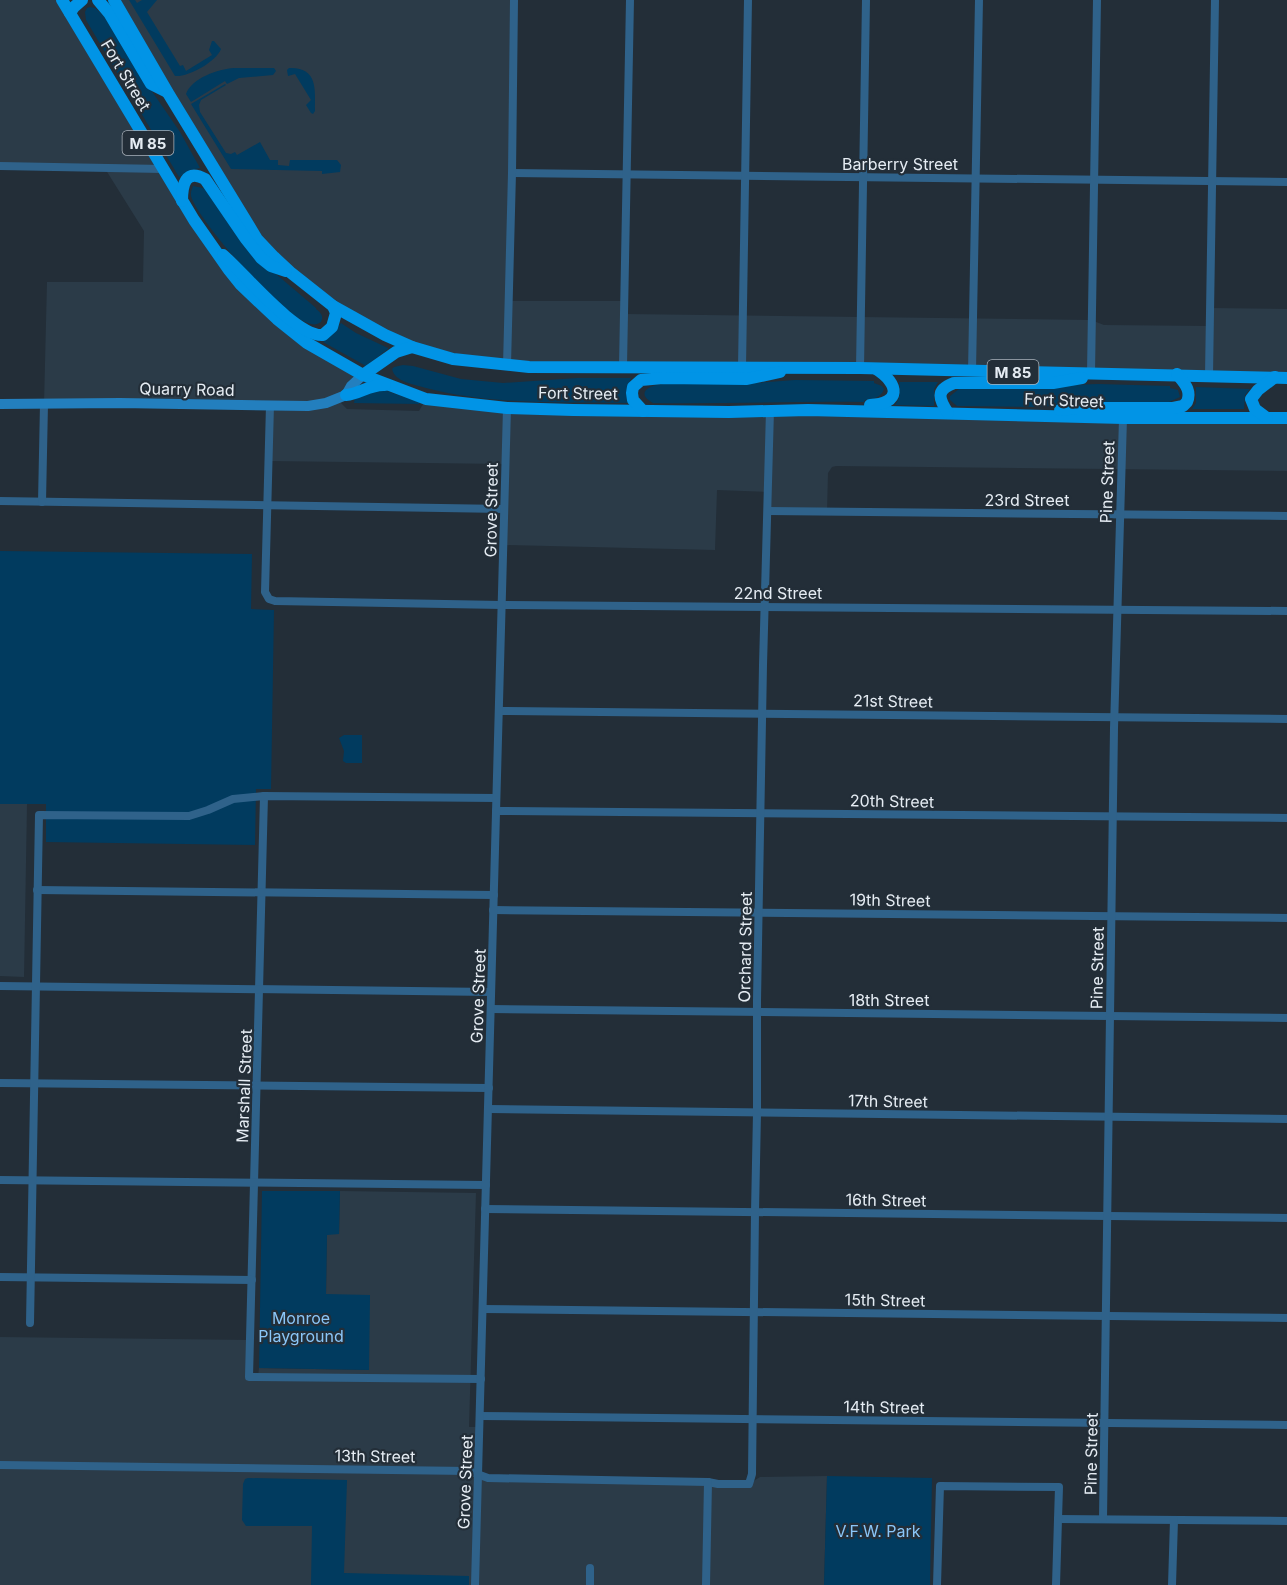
<svg xmlns="http://www.w3.org/2000/svg" width="1287" height="1585" font-family="Inter,sans-serif">
<style>
.built{fill:#2b3b48}
.green{fill:#013b5f}
.lines{fill:none;stroke-linecap:round;stroke-linejoin:round}
.street{stroke:#2f628a;stroke-width:8}
.secondary{stroke:#237fbe;stroke-width:10}
.primary{stroke:#0194e6;stroke-width:12}
.labels{text-anchor:middle;dominant-baseline:central;stroke-width:4.5;stroke-linejoin:round;paint-order:stroke}
.shield{fill:#232e38;stroke:#abb3bb;stroke-width:1.5}
.shield-label{font-size:15px;font-weight:bold;fill:#e5ecf3}
.street-label{font-size:16px;fill:#e5ecf3;stroke:#232e38}
.park-label{font-size:16px;fill:#8ac6f8;stroke:#232e38}
</style>
<rect width="100%" height="100%" fill="#232e38"/>
<g class="built">
<path d="M0 0H62L194 220 277 319 363 375 337 399 347 409 419 411 426 399 447 403 1287 418V471L836 466 832 467 828 473 827 512 768 511V492L717 490 715 550 503 545 505 464 268 461 270 405 44 404 47 282H143L144 231 104 167 0 166Z"/>
<path d="M114 0H514L509 301H624L625 314 1091 320 1104 325 1210 326 1211 308 1287 309V378L495 364 385 335 274 257Z"/>
<path d="M0 804H27L24 977 0 976Z"/>
<path d="M340 1191 476 1193 469 1427H480L479 1474 749 1484 760 1477 827 1476 824 1585H0V1337L250 1340 249 1376 258 1377 259 1368 369 1370 326 1294 327 1234H339Z"/>
</g>
<g class="green">
<path d="M129 0H135L137 3 142 0H157L147 12 180 66 183 65 186 71 212 55 209 50 212 41H214L221 49C216 62 189 77 175 76Z"/>
<path d="M90 7 95 8 105 17 149 87 180 132 200 168 190 170 179 177 86 20 85 12 87 8Z"/>
<path d="M234 68H274L276 71 273 75 239 78 227 84 225 81 191 102 186 94C192 78 218 69 234 68Z"/>
<path d="M289 68C318 67 315 89 315 111L313 114 311 113 306 105 311 100 295 74 288 76 287 70Z"/>
<path d="M225 84 226 85 201 100 199 105 200 112 226 153 231 154 235 152 237 155 260 142 270 160H278V165L289 166 290 160H337L341 165 340 172 322 174V171L231 169 191 104Z"/>
<path d="M193 186 203 188 207 191 256 257 316 308V309C321 313 324 316 321 322 317 325 313 325 308 323 281 315 203 226 192 199 190 194 191 191 193 186Z"/>
<path d="M341 323 356 333 388 348V349L366 366 323 342 332 335Z"/>
<path d="M403 365 413 366 461 379 503 383 577 378H631L628 386V403C560 402 491 405 426 388 413 384 395 382 392 369L394 367Z"/>
<path d="M795 380 874 381V383L882 386 884 389C882 397 872 400 865 400L864 402C794 401 723 404 653 403 635 393 649 385 663 384L664 382 756 383Z"/>
<path d="M899 382H938L934 389V406L895 405C901 397 900 391 899 382Z"/>
<path d="M1098 384 1170 386V388L1178 390 1180 397 1167 403 1075 404 1038 407 957 406 950 400V396L959 389Z"/>
<path d="M1196 387 1250 389 1245 395 1244 409H1192L1196 403Z"/>
<path d="M381 389 419 402V404L354 403 355 398Z"/>
<path d="M0 551 252 554 251 609 274 610 271 789H256L255 845 46 842V804H0Z"/>
<path d="M344 735H362V763H346L343 761 344 751 339 738Z"/>
<path d="M262 1191H340L339 1234 327 1235 326 1294 370 1295 369 1370 259 1368Z"/>
<path d="M827 1476 932 1478 930 1585H824Z"/>
<path d="M248 1478 347 1480 344 1573 469 1576V1585H311L312 1526H246L242 1520 243 1484 245 1479Z"/>
</g>
<g class="lines">
<g class="street">
<path d="M0 166 163 169"/>
<path d="M512 173 1287 182"/>
<path d="M507 365 512 173 514 0"/>
<path d="M623 366 630 0"/>
<path d="M742 367 748 0"/>
<path d="M860 368 866 0"/>
<path d="M972 371 979 0"/>
<path d="M1091 373 1097 0"/>
<path d="M1209 375 1215 0"/>
<path d="M270 405 265 592 269 599 275 601 502 605 1287 611"/>
<path d="M0 501 504 509"/>
<path d="M42 502 44 404"/>
<path d="M768 511 1287 516"/>
<path d="M499 711 1287 719"/>
<path d="M264 796 249 1377 481 1379"/>
<path d="M496 811 1287 818"/>
<path d="M37 890 494 895"/>
<path d="M493 910 1287 918"/>
<path d="M0 986 491 992"/>
<path d="M491 1009 1287 1018"/>
<path d="M0 1083 489 1088"/>
<path d="M489 1109 1287 1119"/>
<path d="M0 1180 486 1185"/>
<path d="M485 1209 1287 1218"/>
<path d="M0 1277 252 1280"/>
<path d="M483 1309 1287 1318"/>
<path d="M30 1323 39 815 189 816 208 810 233 799 264 796 496 798"/>
<path d="M480 1416 1287 1425"/>
<path d="M0 1465 469 1471 488 1478 708 1482 718 1484H749L752 1474 755 1212 757 1113V1000L763 665 770 410"/>
<path d="M1058 1519 1287 1521"/>
<path d="M1103 1519 1114 728 1123 418"/>
<path d="M475 1585 507 408"/>
<path d="M590 1585V1568"/>
<path d="M706 1585 708 1482"/>
<path d="M937 1585 940 1486 1059 1487 1056 1585"/>
<path d="M1172 1585 1174 1520"/>
</g>
<path class="secondary" d="M0 404 120 403 308 406 326 403 346 395 351 386 363 375"/>
<g class="primary">
<path d="M62 0 194 220 229 270 241 285 277 319 307 343 363 375 426 399 507 408 573 410 729 412 808 410 1123 418H1287"/>
<path d="M98 0 109 13 151 84 167 92"/>
<path d="M114 0 168 93 257 239 274 257 290 272 333 306 385 335 412 347 453 359 529 367 860 368 1287 378"/>
<path d="M70 13 74 7 82 0"/>
<path d="M182 201C182 186 185 168 205 179L246 239 261 258 271 266 286 271"/>
<path d="M223 255C244 273 296 337 323 335L332 327 336 313 333 306"/>
<path d="M363 375 396 352 412 347"/>
<path d="M346 395C360 394 370 384 385 385"/>
<path d="M870 405C901 404 900 384 876 369"/>
<path d="M1060 410 1077 408H1173L1183 406 1187 402C1192 390 1184 383 1177 374"/>
<path d="M643 411 633 400 632 393 633 387 641 380 663 378 747 379 780 372"/>
<path d="M948 413C939 399 935 390 954 383H1053L1082 378"/>
<path d="M1267 418 1255 409 1251 399 1258 390 1275 377"/>
</g>
</g>
<g class="labels">
<g class="shield">
<rect x="122.5" y="131" width="51" height="24" rx="4.5"/>
<rect x="987.5" y="360" width="51" height="24" rx="4.5"/>
</g>
<g class="shield-label">
<text x="148" y="143">M 85</text>
<text x="1013" y="372">M 85</text>
</g>
<g class="street-label">
<text transform="translate(126 75) rotate(59)">Fort Street</text>
<text x="900" y="164">Barberry Street</text>
<text transform="translate(187 389) rotate(1)">Quarry Road</text>
<text transform="translate(578 393) rotate(1)">Fort Street</text>
<text transform="translate(1064 400) rotate(2)">Fort Street</text>
<text transform="translate(1107 482) rotate(-88)">Pine Street</text>
<text x="1027" y="500">23rd Street</text>
<text transform="translate(491 510) rotate(-89)">Grove Street</text>
<text x="778" y="593">22nd Street</text>
<text transform="translate(893 701) rotate(1)">21st Street</text>
<text transform="translate(892 801) rotate(1)">20th Street</text>
<text transform="translate(890 900) rotate(1)">19th Street</text>
<text transform="translate(745 947) rotate(-89)">Orchard Street</text>
<text transform="translate(1097 968) rotate(-89)">Pine Street</text>
<text transform="translate(478 996) rotate(-88)">Grove Street</text>
<text x="889" y="1000">18th Street</text>
<text transform="translate(244 1086) rotate(-88)">Marshall Street</text>
<text transform="translate(888 1101) rotate(1)">17th Street</text>
<text transform="translate(886 1200) rotate(1)">16th Street</text>
<text transform="translate(885 1300) rotate(1)">15th Street</text>
<text transform="translate(884 1407) rotate(1)">14th Street</text>
<text transform="translate(1091 1454) rotate(-89)">Pine Street</text>
<text transform="translate(375 1456) rotate(1)">13th Street</text>
<text transform="translate(465 1482) rotate(-88)">Grove Street</text>
</g>
<g class="park-label">
<text x="301" y="1318">Monroe<tspan x="301" dy="18">Playground</tspan></text>
<text x="878" y="1531">V.F.W. Park</text>
</g>
</g>
</svg>
